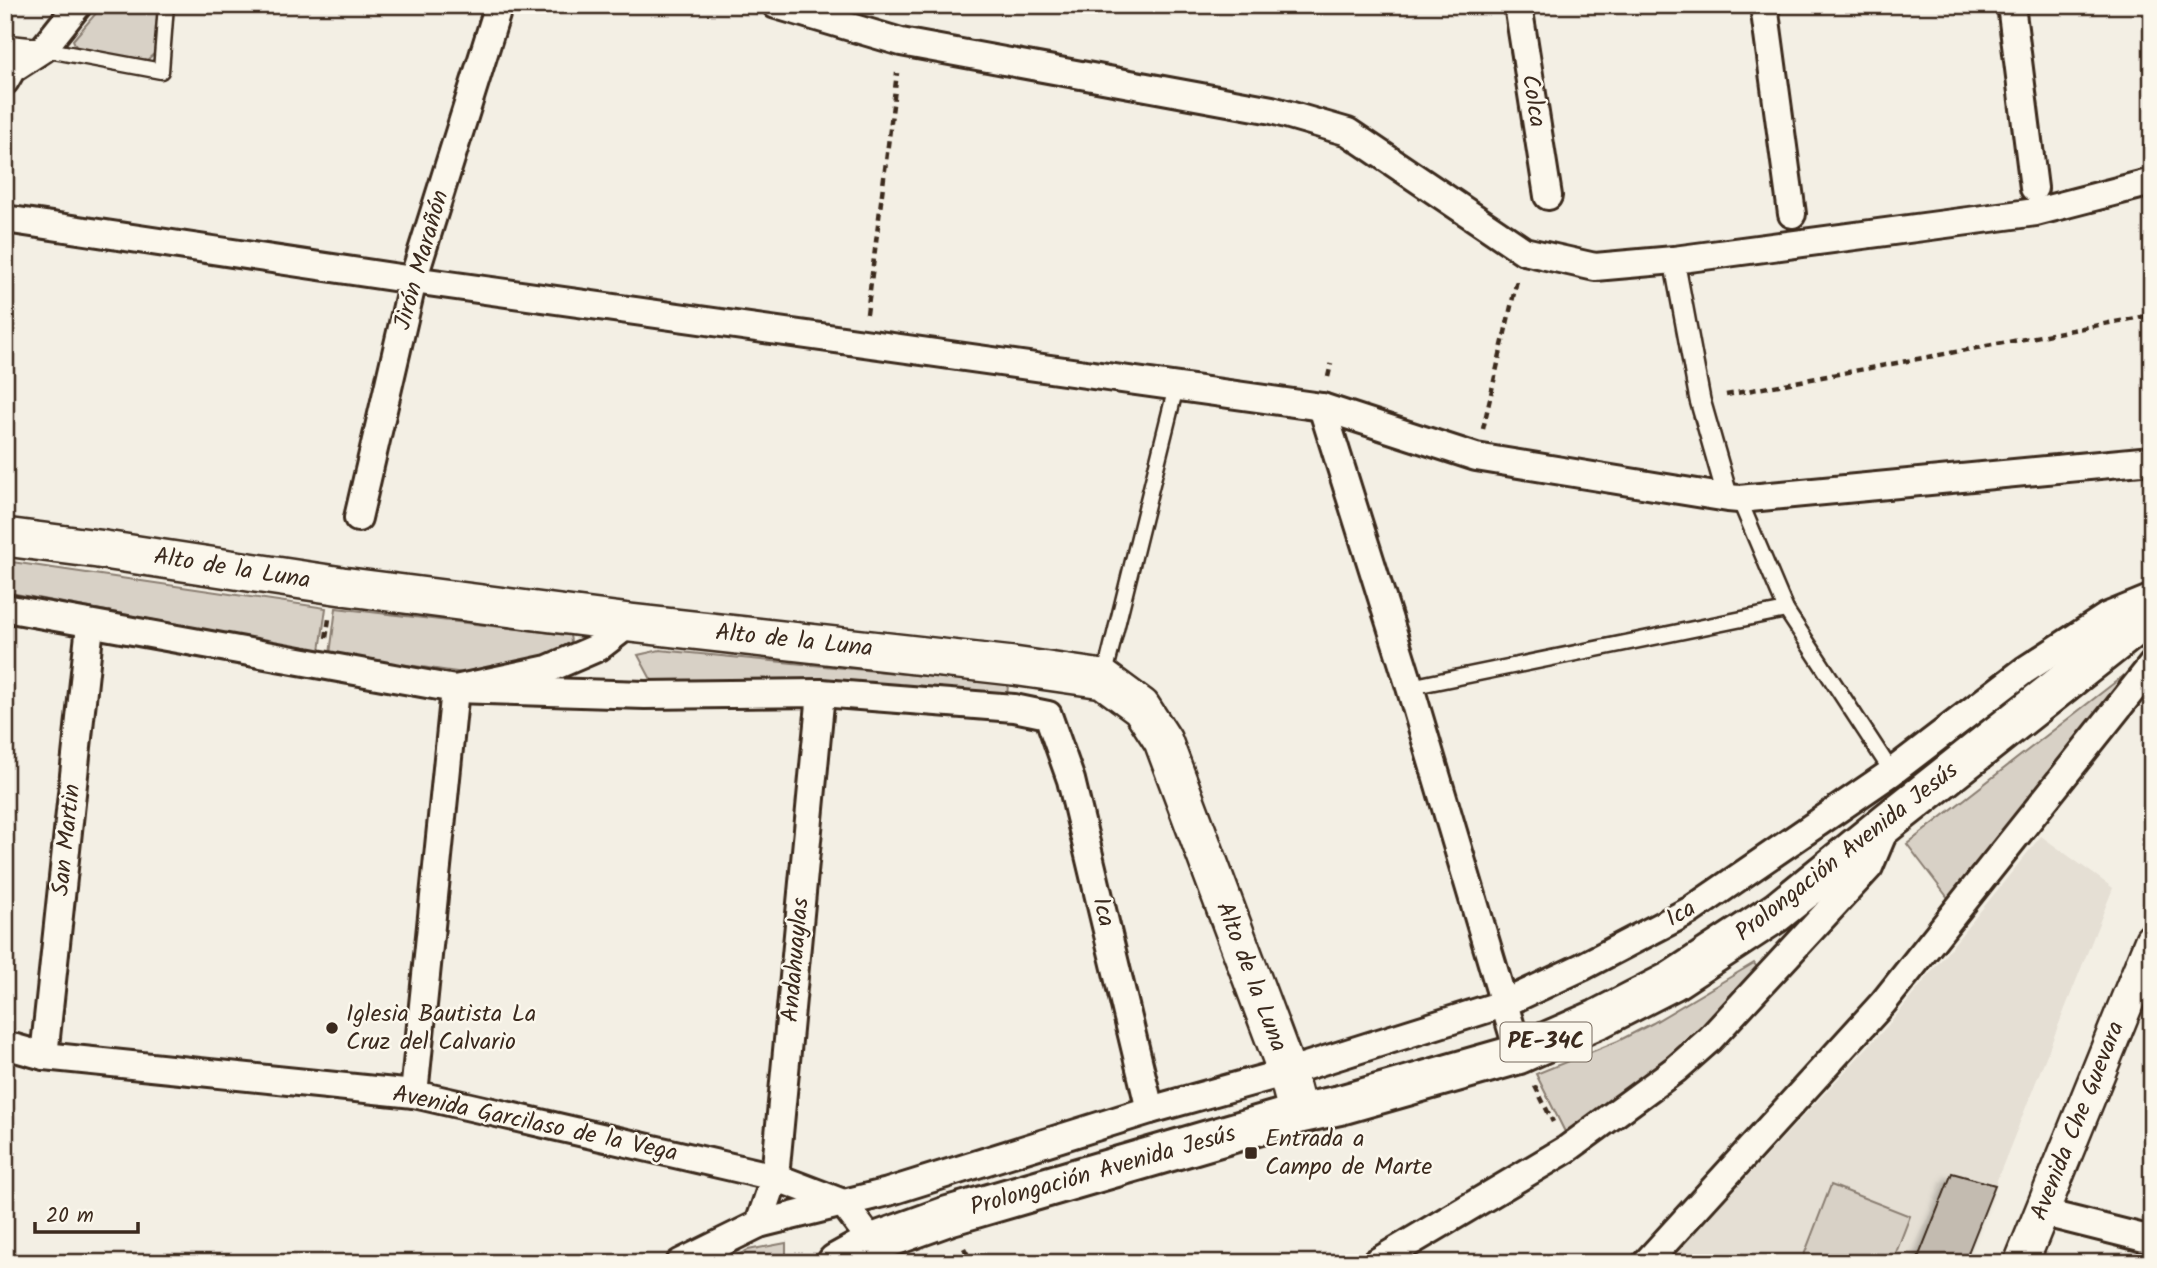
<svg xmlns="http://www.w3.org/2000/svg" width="2157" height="1268" font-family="Kalam,sans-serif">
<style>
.built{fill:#e5dfd4}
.green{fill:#d8d1c6;stroke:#8a7e72;stroke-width:2}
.building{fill:#c3bbb0;stroke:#3b2a1e;stroke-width:2;filter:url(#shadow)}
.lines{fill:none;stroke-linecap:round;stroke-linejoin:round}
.service-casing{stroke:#3b2a1e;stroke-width:19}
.pedestrian-casing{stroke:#3b2a1e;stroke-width:24}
.minor-casing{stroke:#3b2a1e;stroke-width:32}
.tertiary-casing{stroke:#3b2a1e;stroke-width:38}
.secondary-casing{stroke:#3b2a1e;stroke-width:42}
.primary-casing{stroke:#3b2a1e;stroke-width:44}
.path{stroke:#3b2a1e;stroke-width:4.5;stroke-dasharray:7 5;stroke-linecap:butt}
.service{stroke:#fbf7ec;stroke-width:14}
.pedestrian{stroke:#fbf7ec;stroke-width:19}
.minor{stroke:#fbf7ec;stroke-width:26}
.tertiary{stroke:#fbf7ec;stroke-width:33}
.secondary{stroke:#fbf7ec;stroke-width:37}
.primary{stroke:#fbf7ec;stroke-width:38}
.poi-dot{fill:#3b2a1e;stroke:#fbf7ec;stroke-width:2.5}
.labels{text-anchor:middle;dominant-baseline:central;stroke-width:5;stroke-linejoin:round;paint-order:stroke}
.shield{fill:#fbf7ec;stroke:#75685c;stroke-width:2}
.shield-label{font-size:23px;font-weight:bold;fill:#3b2a1e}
.street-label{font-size:24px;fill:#3b2a1e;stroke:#fbf7ec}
.poi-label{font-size:24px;fill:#3b2a1e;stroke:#fbf7ec;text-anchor:start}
</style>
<defs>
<filter id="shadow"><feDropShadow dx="-6" dy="6" stdDeviation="3.5" flood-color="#0004"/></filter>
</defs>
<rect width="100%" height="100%" fill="#f3efe4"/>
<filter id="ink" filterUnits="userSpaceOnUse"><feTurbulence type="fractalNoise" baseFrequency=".0143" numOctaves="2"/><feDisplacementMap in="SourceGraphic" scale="14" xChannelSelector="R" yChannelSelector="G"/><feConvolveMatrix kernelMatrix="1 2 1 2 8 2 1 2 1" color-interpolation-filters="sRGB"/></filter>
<g filter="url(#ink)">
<path class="built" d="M2041 836 2113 888 1964 1263H1671L1678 1251 1891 1022Z"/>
<g class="green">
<path d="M103 5H160L155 53 147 60 77 49 73 40Z"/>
<path d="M5 561 326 608 320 651 5 592Z"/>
<path d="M336 608 570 635 571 642C540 661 501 669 464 673L330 654Z"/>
<path d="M660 650 1008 684 1007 698 654 685 638 655Z"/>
<path d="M2145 659 1948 898 1907 844Z"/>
<path d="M1754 963 1758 969 1710 1021 1660 1066 1566 1134 1536 1074 1618 1041 1653 1023Z"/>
<path d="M1831 1185 1910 1216 1892 1263H1801Z"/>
<path d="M786 1243V1256L773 1263H723L748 1250Z"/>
</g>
<path class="building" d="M1952 1173 1995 1185 1964 1263H1916Z"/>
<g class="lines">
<defs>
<g id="service">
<path d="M43 49 161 71 166 5"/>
<path d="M1739 499 1786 610 1892 772"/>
<path d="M1104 678 1176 387"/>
<path d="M1410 687 1786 610"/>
</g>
<g id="pedestrian">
<path d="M5 45 43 49"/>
<path d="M1674 260 1700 400 1728 498"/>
</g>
<g id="minor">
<path d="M776 5 901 42 1272 110 1348 132 1524 251 1595 267 1674 260 2036 212 2152 182"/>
<path d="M1518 5 1548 196"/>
<path d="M1764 5 1792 214"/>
<path d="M2011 5 2034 188"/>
<path d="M5 81 12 69 43 49 78 5"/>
<path d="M5 219 413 280 1322 407 1476 457 1728 498 1739 499 2152 460"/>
<path d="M1322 407 1410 687 1519 1054"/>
<path d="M358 518 413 280 499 5"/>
<path d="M5 608 455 689 645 695 821 693 1014 708 1048 715 1071 780 1150 1110"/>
<path d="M5 1045 44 1056 414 1094 775 1177 843 1203 873 1243"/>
<path d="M44 1056 90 625"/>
<path d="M414 1094 455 689 548 669 599 647 630 623"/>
<path d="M2040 1212 2152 1240"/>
<path d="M759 1224 775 1177 821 693"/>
<path d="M680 1263 759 1224 888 1192 1150 1110 1287 1072 1503 1004 1582 967 1691 910 1892 772 2025 670 2108 616 2152 598"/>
<path d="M1375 1263 1567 1149 1676 1069 1710 1039 1869 867 1885 829"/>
<path d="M1646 1263 1883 1003 2152 665"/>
</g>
<path id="tertiary" d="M2021 1263 2152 940"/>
<path id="secondary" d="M5 537 98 549 342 586 630 623 1013 666 1103 679 1141 707 1163 741 1287 1072 1298 1114"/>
<path id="primary" d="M837 1263 873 1243 948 1216 1298 1114 1340 1105 1519 1054 1598 1019 1672 981 1777 912 1889 821 2152 613"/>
</defs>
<use href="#service" class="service-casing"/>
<use href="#pedestrian" class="pedestrian-casing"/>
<use href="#minor" class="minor-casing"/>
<use href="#tertiary" class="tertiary-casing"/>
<use href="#secondary" class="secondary-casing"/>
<use href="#primary" class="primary-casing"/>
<g class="path">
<path d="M867 314 897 73"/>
<path d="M1328 377 1331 364"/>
<path d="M1726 395 2152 315"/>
<path d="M1483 429 1517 280"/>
<path d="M326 638 329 619"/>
<path d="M1535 1086 1553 1122"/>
<path d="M964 1248 972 1263"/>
</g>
<use href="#service" class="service"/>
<use href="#pedestrian" class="pedestrian"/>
<use href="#minor" class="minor"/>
<use href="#tertiary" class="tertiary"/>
<use href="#secondary" class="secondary"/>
<use href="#primary" class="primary"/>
</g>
</g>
<g class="poi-dot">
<circle cx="332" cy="1028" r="7"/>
<rect x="1244" y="1146" width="14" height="14" rx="3.5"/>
</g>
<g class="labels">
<rect class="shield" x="1500.5" y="1022.5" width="91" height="39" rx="5"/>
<g class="shield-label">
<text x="1546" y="1042">PE-34C</text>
</g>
<g class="street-label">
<text transform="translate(1533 101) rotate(81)">Colca</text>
<text transform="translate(422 260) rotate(-74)">Jirón Marañón</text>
<text transform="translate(232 569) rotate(9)">Alto de la Luna</text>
<text transform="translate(794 641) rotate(6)">Alto de la Luna</text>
<text transform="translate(67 840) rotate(-84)">San Martin</text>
<text transform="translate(1847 852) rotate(-38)">Prolongación Avenida Jesús</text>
<text transform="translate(1103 912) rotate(77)">Ica</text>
<text transform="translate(1681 914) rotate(-30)">Ica</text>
<text transform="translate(796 960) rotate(-85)">Andahuaylas</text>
<text transform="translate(1251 977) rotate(69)">Alto de la Luna</text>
<text transform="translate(2078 1121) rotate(-68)">Avenida Che Guevara</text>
<text transform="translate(535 1124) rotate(12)">Avenida Garcilaso de la Vega</text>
<text transform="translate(1103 1171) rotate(-16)">Prolongación Avenida Jesús</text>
</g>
<g class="poi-label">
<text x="346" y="1014">Iglesia Bautista La<tspan x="346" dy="28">Cruz del Calvario</tspan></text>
<text x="1265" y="1139">Entrada a<tspan x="1265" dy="28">Campo de Marte</tspan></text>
</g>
</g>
<rect width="2157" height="1268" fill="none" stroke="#fbf7ec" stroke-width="28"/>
<rect x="14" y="14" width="2129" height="1240" fill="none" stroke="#3b2a1e" stroke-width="2.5" filter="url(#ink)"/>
<path d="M35 1222v10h103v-10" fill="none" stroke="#3b2a1e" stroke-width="3.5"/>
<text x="46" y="1222" font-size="21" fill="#3b2a1e" stroke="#fbf7ec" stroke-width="5" paint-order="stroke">20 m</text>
</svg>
